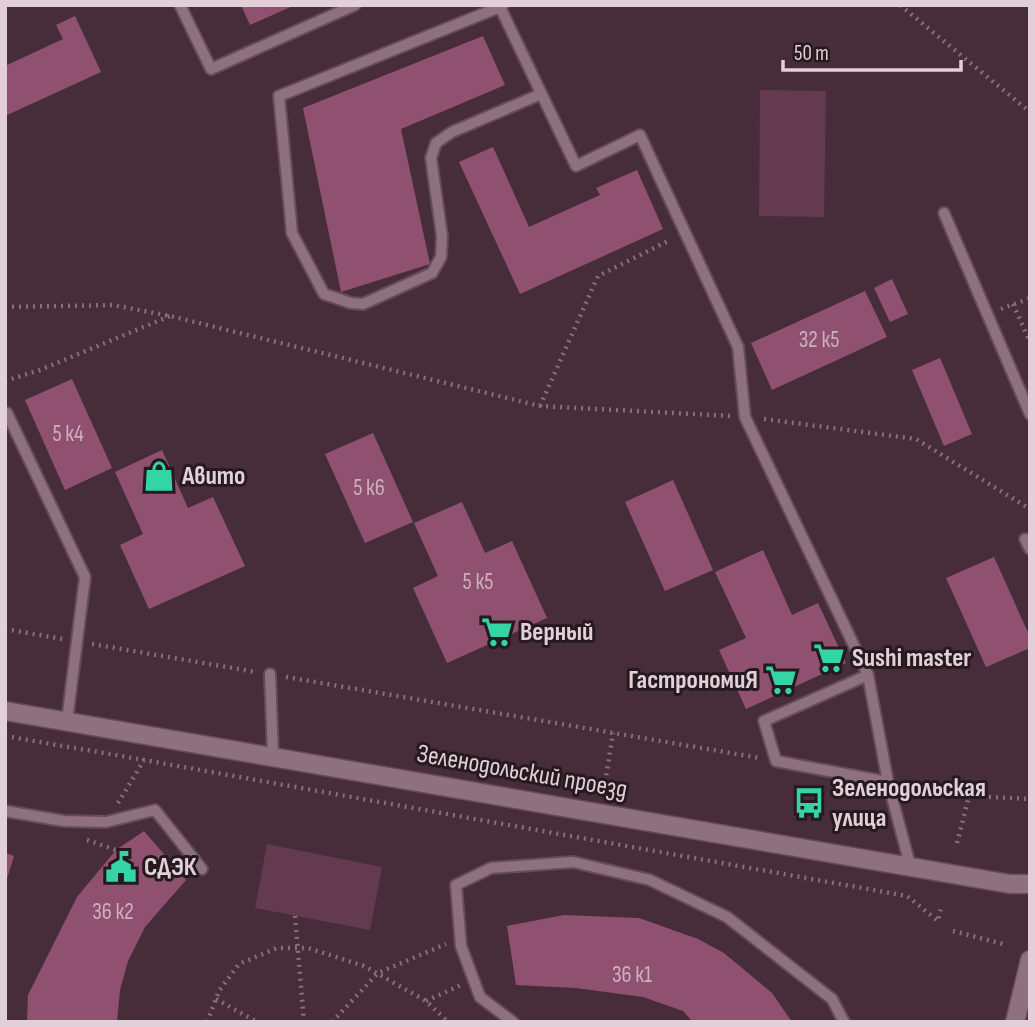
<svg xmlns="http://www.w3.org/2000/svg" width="1035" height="1027" font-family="'Sofia Sans Condensed',sans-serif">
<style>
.green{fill:#633a4f}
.building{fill:#905171}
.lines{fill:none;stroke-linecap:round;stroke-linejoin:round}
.service-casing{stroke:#634d58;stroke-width:14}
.tertiary-casing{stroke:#634d58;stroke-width:21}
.path{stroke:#856f79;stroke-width:4.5;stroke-dasharray:2 5;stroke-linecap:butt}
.service{stroke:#8f707f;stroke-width:10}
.tertiary{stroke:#8f707f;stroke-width:18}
.labels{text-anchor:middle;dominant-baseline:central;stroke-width:6;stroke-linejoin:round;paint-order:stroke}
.number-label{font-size:23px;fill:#cdb0be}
.poi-label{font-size:26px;font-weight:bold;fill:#e1d0d7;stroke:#261a1f;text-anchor:start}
.street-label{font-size:26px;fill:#e1d0d7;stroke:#261a1f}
</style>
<rect width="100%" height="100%" fill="#472d3a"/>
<g class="green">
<path d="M760 90 826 91 824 217 759 216Z"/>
<path d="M267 844 382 867 370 930 255 908Z"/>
</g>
<g class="building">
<path d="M241 5H295L250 25Z"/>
<path d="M75 16 101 72 5 116V66L63 39 56 25Z"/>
<path d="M483 36 505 85 401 129 430 264 341 292 303 108Z"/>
<path d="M493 147 529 227 600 195 596 188 637 170 663 229 520 294 459 162Z"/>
<path d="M892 279 908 314 890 322 874 288Z"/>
<path d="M865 291 887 337 772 390 751 343Z"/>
<path d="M940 358 972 434 944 446 912 370Z"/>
<path d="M72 379 112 468 65 490 25 400Z"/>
<path d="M373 433 413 522 365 543 325 454Z"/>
<path d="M162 450 188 508 213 497 245 566 149 609 120 545 143 534 115 472Z"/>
<path d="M673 480 713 570 665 591 625 502Z"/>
<path d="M462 502 485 553 512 541 547 618 447 663 413 588 438 576 414 523Z"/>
<path d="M763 550 792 615 818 603 846 663 746 709 719 650 746 638 715 572Z"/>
<path d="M994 557 1030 637V648L986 667 946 578Z"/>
<path d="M144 831 186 880 145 927 128 961 120 990 117 1022H27L28 995 77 897 116 850Z"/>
<path d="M5 853 14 856 6 882H5Z"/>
<path d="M564 915 639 918 698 939 724 953 772 993 792 1022H693L683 1011 643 997 576 988 516 985 507 926Z"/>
</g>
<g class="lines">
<defs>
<g id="service">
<path d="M180 5 211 69 355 5"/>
<path d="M503 5 500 7 576 166 640 135 738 347 745 417 868 675 888 782 910 865"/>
<path d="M500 7 279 96 292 233 324 294 351 303 363 304 432 273 441 257 442 236 431 158 436 143 452 132 541 94"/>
<path d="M944 213 1030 414"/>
<path d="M7 413 85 577 67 721"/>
<path d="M1025 539 1030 549"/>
<path d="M270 674 273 756"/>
<path d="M868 675 764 721 776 761 888 782"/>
<path d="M5 811 64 821 106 822 155 810 202 869"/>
<path d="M513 1022 480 997 461 946 456 885 491 868 573 862 650 880 727 917 832 999 844 1022"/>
</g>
<g id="tertiary">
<path d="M5 711 1010 884H1030"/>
<path d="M1015 1022 1030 960"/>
</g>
</defs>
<use href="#service" class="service-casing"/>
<use href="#tertiary" class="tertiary-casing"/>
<g class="path">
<path d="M900 5 1030 112"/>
<path d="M1013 304 1030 342"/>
<path d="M5 307 113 305 170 316 540 406 731 416"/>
<path d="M1001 309 1030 298"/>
<path d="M5 381 40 370 170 316"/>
<path d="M540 406 598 276 670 240"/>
<path d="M764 419 916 439 1030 509"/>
<path d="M5 629 63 639"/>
<path d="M92 644 256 672"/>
<path d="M286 677 760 758"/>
<path d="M5 736 144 760"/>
<path d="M906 785 969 796 1030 799"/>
<path d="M603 796 613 733"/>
<path d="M118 803 144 760 907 896 938 921 941 908"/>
<path d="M87 840 116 850"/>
<path d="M957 843 969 796"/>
<path d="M295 916 304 1022"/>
<path d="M953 931 1007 945"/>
<path d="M216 999 257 1022"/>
<path d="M426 1001 461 985"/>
<path d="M207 1022 219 991 239 964 277 948H308L364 966 426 1001 448 1022"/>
<path d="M332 1022 378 973 446 944"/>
</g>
<use href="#service" class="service"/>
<use href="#tertiary" class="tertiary"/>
</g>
<defs>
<symbol id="shop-bare" viewBox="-9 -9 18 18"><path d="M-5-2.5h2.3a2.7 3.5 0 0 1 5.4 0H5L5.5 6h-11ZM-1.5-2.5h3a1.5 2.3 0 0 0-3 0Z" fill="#35d4a7" stroke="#261a1f" stroke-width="2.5" paint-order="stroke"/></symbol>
<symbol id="supermarket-bare" viewBox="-9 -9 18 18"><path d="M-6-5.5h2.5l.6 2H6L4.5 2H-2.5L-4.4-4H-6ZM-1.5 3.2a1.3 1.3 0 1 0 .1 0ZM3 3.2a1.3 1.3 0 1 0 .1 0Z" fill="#35d4a7" stroke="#261a1f" stroke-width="2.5" paint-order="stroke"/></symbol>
<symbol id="bus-bare" viewBox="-9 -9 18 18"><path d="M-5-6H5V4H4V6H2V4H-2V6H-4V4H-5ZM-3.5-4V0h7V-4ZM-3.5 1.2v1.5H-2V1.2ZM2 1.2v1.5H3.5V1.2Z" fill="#35d4a7" stroke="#261a1f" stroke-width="2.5" paint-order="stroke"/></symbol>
<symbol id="civic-bare" viewBox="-9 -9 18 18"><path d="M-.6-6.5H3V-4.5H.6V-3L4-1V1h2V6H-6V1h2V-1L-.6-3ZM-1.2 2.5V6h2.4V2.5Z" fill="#35d4a7" stroke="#261a1f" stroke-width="2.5" paint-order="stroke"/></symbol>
</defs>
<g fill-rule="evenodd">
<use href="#shop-bare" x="137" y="454" width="44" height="44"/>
<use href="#supermarket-bare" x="475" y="610" width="44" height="44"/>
<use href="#supermarket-bare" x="807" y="636" width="44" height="44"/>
<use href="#supermarket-bare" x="759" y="658" width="44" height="44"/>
<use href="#bus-bare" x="787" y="781" width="44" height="44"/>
<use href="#civic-bare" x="99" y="845" width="44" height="44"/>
</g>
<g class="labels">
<g class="number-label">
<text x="819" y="340">32 к5</text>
<text x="68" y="434">5 к4</text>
<text x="369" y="488">5 к6</text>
<text x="478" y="582">5 к5</text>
<text x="113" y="912">36 к2</text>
<text x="632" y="975">36 к1</text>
</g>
<g class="poi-label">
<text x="182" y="476">Авито</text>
<text x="520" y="632">Верный</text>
<text x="852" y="658">Sushi master</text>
<text x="758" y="680" text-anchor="end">ГастрономиЯ</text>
<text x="832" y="788">Зеленодольская<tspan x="832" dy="30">улица</tspan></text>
<text x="144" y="867">СДЭК</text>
</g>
<g class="street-label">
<text transform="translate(522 772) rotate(10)">Зеленодольский проезд</text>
</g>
</g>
<rect width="1035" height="1027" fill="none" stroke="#e1d0d7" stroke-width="14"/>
<path d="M783 60v10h178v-10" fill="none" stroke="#e1d0d7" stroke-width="3.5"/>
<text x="794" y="60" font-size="21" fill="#e1d0d7" stroke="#261a1f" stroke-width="5" paint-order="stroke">50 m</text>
</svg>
